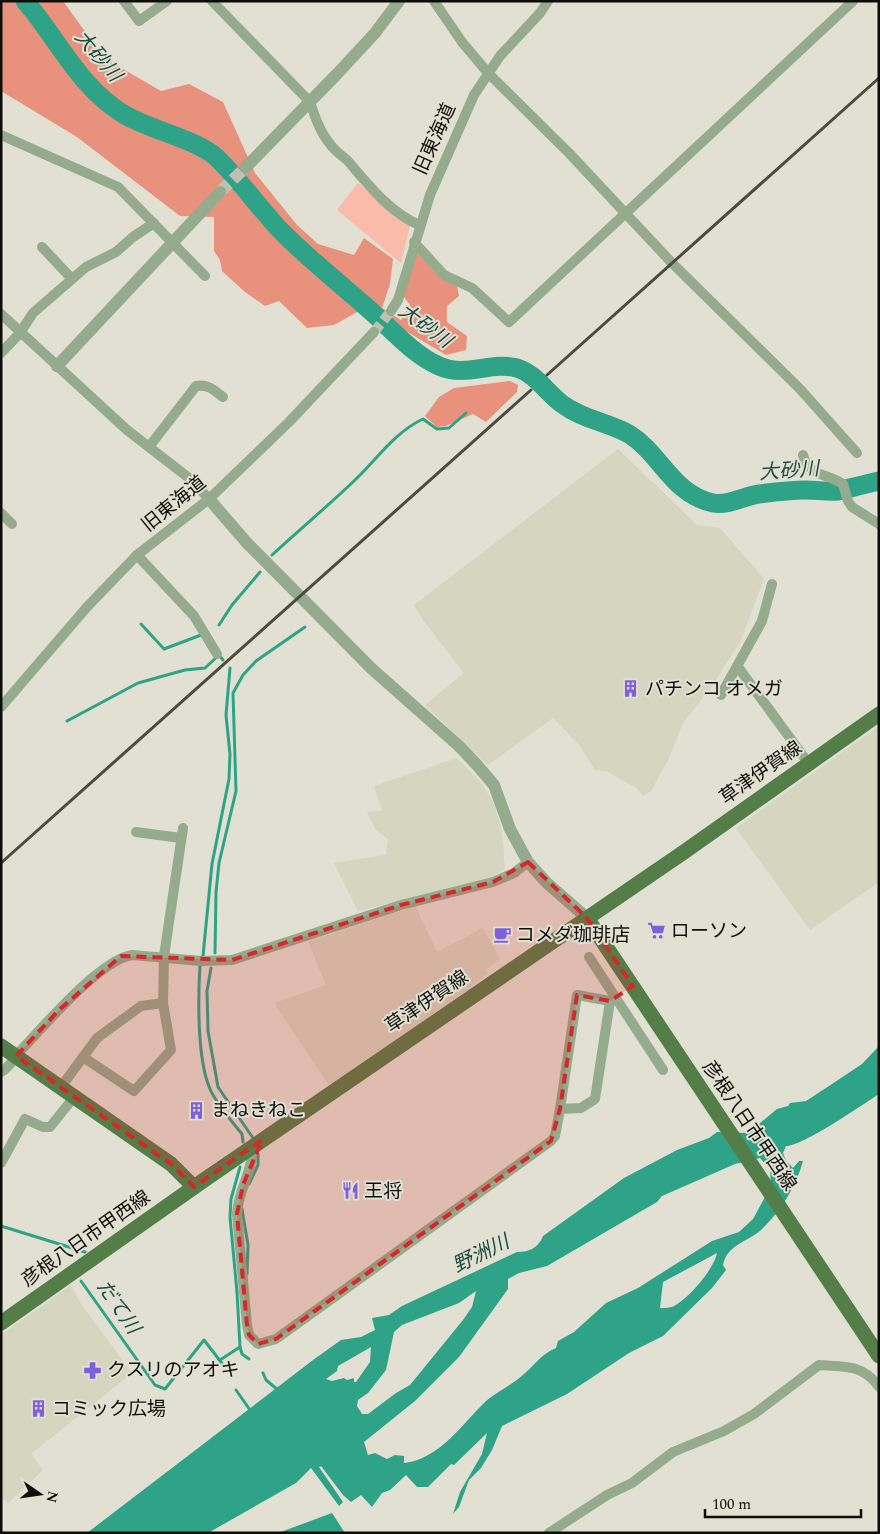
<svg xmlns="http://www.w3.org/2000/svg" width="880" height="1534" font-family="Spectral,'Noto Sans JP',serif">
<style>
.built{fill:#d6d5bf}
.green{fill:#fabbaa}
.forest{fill:#e8917c}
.water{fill:#2ea387;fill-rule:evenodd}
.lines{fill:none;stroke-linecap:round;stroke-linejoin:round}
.stream{stroke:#2ea387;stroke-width:3}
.river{stroke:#2ea387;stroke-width:19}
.minor-tunnel{stroke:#c1c0b4;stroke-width:10;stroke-dasharray:10 5;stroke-linecap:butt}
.tertiary-tunnel{stroke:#c1c0b4;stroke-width:12;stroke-dasharray:12 6;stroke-linecap:butt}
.minor{stroke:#94ab8d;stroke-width:10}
.tertiary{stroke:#94ab8d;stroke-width:12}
.primary{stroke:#547e47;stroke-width:15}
.rail{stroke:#4b4b43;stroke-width:3}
.marked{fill:#d62828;fill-opacity:0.2;stroke:#d62828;stroke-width:4;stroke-dasharray:10 6;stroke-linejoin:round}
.labels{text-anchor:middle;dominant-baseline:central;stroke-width:4;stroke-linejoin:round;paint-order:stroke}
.street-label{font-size:19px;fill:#0e0e09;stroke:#e1e0d2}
.poi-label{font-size:19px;fill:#0e0e09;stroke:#e1e0d2;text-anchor:start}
.water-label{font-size:20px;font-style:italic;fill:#1c4b3f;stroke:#e1e0d2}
</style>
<rect width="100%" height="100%" fill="#e1e0d2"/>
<g class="built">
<path d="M618 449 697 525 720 528 764 579 740 642 712 686 683 723 669 758 651 791 643 796 636 788 606 771 595 770 580 746 553 718 488 765 425 705 464 673 423 620 414 605Z"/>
<path d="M879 726V882L810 930 736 828Z"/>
<path d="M457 758 481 783 494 803 502 832 505 869 489 879 358 911 334 863 386 855 388 839 375 829 367 812 382 810 374 786Z"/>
<path d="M415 906 437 952 483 928 500 959 486 969 488 973 469 989 330 1087 274 1003 326 985 308 942Z"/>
<path d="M71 1285 81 1304 132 1373 31 1454 43 1470 8 1503 1 1496V1335Z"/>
</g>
<path class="green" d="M358 183 410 226 401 263 337 210Z"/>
<g class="forest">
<path d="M1 1H63L104 58 161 91 189 84 223 102 255 173 297 225 318 244 354 255 364 238 393 259 390 284 382 308 401 320 410 305 401 293 412 258 419 253 457 286 459 296 447 306V322L467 336 466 350 446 355 381 316 357 312 334 325 307 328 279 301 265 306 245 292 222 271 220 260 214 251V217L180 216 77 137 1 91Z"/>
<path d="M510 381 518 385 517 392 486 422 473 414 446 426 437 427 425 416 439 397 454 388Z"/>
</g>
<g class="water">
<path d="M879 1046V1094C862 1105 803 1146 786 1146L783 1153 786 1161 793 1168 799 1161H803C796 1187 780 1212 761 1230 747 1242 727 1245 723 1265L726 1270 712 1288 663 1336 629 1353 567 1394 502 1426 492 1450 481 1468 469 1480 459 1507 453 1514 460 1492 482 1454 487 1433 454 1465 451 1464 428 1487H417L406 1475 390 1490 382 1493 372 1507 361 1495 351 1502 343 1495 321 1466 319 1467 343 1502 339 1506 311 1468 296 1483 208 1533H87L313 1360 341 1340 361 1337 375 1330 372 1318 389 1315 402 1306 517 1252C530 1252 538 1248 543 1236L624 1178 677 1150 709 1138 717 1132 748 1133 777 1109 788 1106 790 1103 806 1101 829 1086 862 1064ZM760 1158 770 1169 771 1186 753 1219 739 1232 712 1241 638 1288 606 1303 574 1332 558 1341 556 1348C541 1354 536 1364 524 1374 512 1385 497 1392 486 1401 462 1424 440 1459 404 1463V1456L395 1455 387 1459 375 1453 368 1455 364 1442 415 1401 459 1357 508 1289V1279L519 1273 547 1266 657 1202 662 1196 735 1164ZM717 1253C714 1269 688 1300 672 1307 668 1308 663 1308 660 1308L663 1282ZM476 1291 472 1307 463 1320 410 1385 396 1393 368 1414H362L357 1406 358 1400 368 1393 386 1370 394 1332 402 1325 459 1303ZM371 1347 370 1362 356 1382H354V1378L347 1380 344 1378 332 1381 326 1379 337 1371 338 1366Z"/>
<path d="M332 1513 345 1533H278Z"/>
</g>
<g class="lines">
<g class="stream">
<path d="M272 555C299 530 328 506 355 480 377 459 395 432 423 419L437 429 449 428 466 413"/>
<path d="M141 624 164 649 201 635"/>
<path d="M219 625 232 605 260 572"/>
<path d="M67 721 138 683 185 670 205 668 219 655 223 660"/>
<path d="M215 953 216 892 219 863 236 791 233 693 243 675 256 661 305 627"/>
<path d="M203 956 212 864 229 779 230 754 226 715 230 668"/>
<path d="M200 965C198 998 197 1059 210 1089 217 1105 231 1120 242 1134L243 1142"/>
<path d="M211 968 207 991 208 1031 218 1087 253 1138"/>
<path d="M249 1184 258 1165V1154"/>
<path d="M242 1209 248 1245 247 1274"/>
<path d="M1 1226 85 1252"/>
<path d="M81 1281 155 1385 165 1389 204 1340 224 1366"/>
<path d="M237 1292 230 1217 231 1199 240 1167"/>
<path d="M237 1292 240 1347 242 1354 249 1359"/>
<path d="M220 1360 240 1347"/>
<path d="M263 1373 266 1380 278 1390"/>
<path d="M236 1390 250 1410"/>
</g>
<path class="river" d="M25 1C59 40 79 88 125 115 151 130 197 140 216 157 240 180 259 208 282 232 311 261 343 286 373 313 393 331 414 355 439 366 466 378 491 361 517 368 536 374 546 392 562 404 582 419 607 422 629 434 661 454 672 494 713 503 729 506 743 496 759 494 774 492 790 490 806 490 817 490 827 492 838 491 851 488 865 484 879 481"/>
<path class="minor-tunnel" d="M374 332 391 311"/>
<path class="tertiary-tunnel" d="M220 192 246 167"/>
<g class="minor">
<path d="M124 1 139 21 167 1"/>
<path d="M212 1 310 102C315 117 320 132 330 144 334 150 341 155 347 160 368 184 389 212 419 225"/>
<path d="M434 1 462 42 488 73 569 153 672 263 800 389 857 453"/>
<path d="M1 135 118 187 205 276"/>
<path d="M414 242 444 275 472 288 509 322 853 1"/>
<path d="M42 247 72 279"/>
<path d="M391 311 398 300 430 195 474 95 500 56 540 13 548 1"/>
<path d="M1 314 127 430 189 478 209 499"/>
<path d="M1 353 20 333 33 313 86 267 116 252 133 237 154 223"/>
<path d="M149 447 196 386C208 384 214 390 223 397"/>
<path d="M803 455C808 476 828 474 843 484L848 501 852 507 879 524"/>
<path d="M1 513 12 524"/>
<path d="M137 555 194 616 217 654"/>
<path d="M738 667 809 764"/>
<path d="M721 695 762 621 772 584"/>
<path d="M1 707 87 607 137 555 209 499 289 422 374 332"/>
<path d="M136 832 181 838"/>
<path d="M589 957 663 1070"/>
<path d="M577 995 610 1001 595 1099 581 1108 560 1109Z"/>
<path d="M83 1057 134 1091 171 1050 163 1003 164 956 183 828"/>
<path d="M1 1072C10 1067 16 1056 22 1049 46 1024 100 960 132 955L201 961 232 960 401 905 493 882 514 873 528 862"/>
<path d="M61 1087 97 1038 141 1006 163 1003"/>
<path d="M253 1147C253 1171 238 1190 237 1214L247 1325 249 1335 258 1344 276 1339 551 1141 555 1136 560 1109"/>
<path d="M1 1163 25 1119 43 1127H50L74 1097"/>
<path d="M549 1533 607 1495 632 1483 673 1452 724 1431 754 1414 819 1365C845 1367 863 1364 879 1387"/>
</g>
<g class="tertiary">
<path d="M246 167 337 74 375 33 399 1"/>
<path d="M57 366 220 192"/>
<path d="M209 499 247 543 372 669 459 746 477 765 494 785 510 829 528 862 547 883 587 918"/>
</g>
<g class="primary">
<path d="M587 918 879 1356"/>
<path d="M1 1046 171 1164 194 1187"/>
<path d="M1 1323 207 1178 684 852 879 714"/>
</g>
<g class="rail">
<path d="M547 375 879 78"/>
<path d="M1 863 531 390"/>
</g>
</g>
<path class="marked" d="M528 862 587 918 633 986 610 1001 577 995 560 1109 551 1141 276 1339 258 1344 249 1335 247 1325 237 1214 243 1185 262 1140 194 1187 171 1164 16 1056 59 1010 121 956 232 960 401 905 493 882Z"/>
<defs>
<symbol id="building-bare" viewBox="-9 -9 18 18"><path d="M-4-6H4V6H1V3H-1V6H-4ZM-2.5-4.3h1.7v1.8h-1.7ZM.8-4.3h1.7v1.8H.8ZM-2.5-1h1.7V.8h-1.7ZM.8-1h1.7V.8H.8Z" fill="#7e60da" stroke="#e1e0d2" stroke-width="2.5" paint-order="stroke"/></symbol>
<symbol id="supermarket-bare" viewBox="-9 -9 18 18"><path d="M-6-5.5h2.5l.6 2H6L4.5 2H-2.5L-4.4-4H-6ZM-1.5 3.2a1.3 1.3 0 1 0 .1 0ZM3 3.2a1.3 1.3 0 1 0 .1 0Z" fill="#7e60da" stroke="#e1e0d2" stroke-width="2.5" paint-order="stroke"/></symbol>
<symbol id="cafe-bare" viewBox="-9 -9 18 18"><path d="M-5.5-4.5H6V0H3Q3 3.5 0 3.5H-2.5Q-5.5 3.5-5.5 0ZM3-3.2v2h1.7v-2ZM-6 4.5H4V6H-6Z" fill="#7e60da" stroke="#e1e0d2" stroke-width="2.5" paint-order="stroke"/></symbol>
<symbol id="restaurant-bare" viewBox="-9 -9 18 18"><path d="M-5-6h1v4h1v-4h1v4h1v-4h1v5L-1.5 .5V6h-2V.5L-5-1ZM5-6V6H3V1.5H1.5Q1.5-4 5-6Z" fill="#7e60da" stroke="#e1e0d2" stroke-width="2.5" paint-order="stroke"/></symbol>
<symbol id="pharmacy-bare" viewBox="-9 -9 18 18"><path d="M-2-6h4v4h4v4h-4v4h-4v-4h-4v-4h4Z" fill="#7e60da" stroke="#e1e0d2" stroke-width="2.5" paint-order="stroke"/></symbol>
</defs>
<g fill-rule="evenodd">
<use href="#building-bare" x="618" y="676" width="25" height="25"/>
<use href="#supermarket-bare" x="644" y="918" width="25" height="25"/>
<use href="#cafe-bare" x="490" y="922" width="25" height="25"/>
<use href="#building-bare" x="184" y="1098" width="25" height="25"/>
<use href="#restaurant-bare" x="338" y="1178" width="25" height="25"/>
<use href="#pharmacy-bare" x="80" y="1358" width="25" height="25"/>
<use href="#building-bare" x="26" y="1396" width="25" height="25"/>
</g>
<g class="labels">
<g class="street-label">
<text transform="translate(435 139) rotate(-66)">旧東海道</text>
<text transform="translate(174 504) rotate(-39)">旧東海道</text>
<text transform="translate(761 773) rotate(-35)">草津伊賀線</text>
<text transform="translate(427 1002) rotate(-34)">草津伊賀線</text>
<text transform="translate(749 1126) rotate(56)">彦根八日市甲西線</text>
<text transform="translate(86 1239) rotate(-35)">彦根八日市甲西線</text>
</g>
<g class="poi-label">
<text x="645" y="689">パチンコ オメガ</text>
<text x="671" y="931">ローソン</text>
<text x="516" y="935">コメダ珈琲店</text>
<text x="211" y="1110">まねきねこ</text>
<text x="364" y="1191">王将</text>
<text x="107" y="1370">クスリのアオキ</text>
<text x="52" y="1409">コミック広場</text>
</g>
<g class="water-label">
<text transform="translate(98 56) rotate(50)">大砂川</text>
<text transform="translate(425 326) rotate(36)">大砂川</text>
<text transform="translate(789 471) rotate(-4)">大砂川</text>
<text transform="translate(481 1254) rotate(-26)">野洲川</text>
<text transform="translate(118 1307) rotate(55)">だて川</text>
</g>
</g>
<rect width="880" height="1534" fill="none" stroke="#0e0e09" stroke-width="5"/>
<g transform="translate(40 1494) rotate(103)" stroke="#e1e0d2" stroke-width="4" paint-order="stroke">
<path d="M0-4L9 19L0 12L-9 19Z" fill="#0e0e09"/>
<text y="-8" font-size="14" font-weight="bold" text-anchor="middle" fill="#0e0e09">N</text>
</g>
<path d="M705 1509v8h156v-8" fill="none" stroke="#0e0e09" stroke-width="2.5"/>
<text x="712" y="1509" font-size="15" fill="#0e0e09" stroke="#e1e0d2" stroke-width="4" paint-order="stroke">100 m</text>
</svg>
